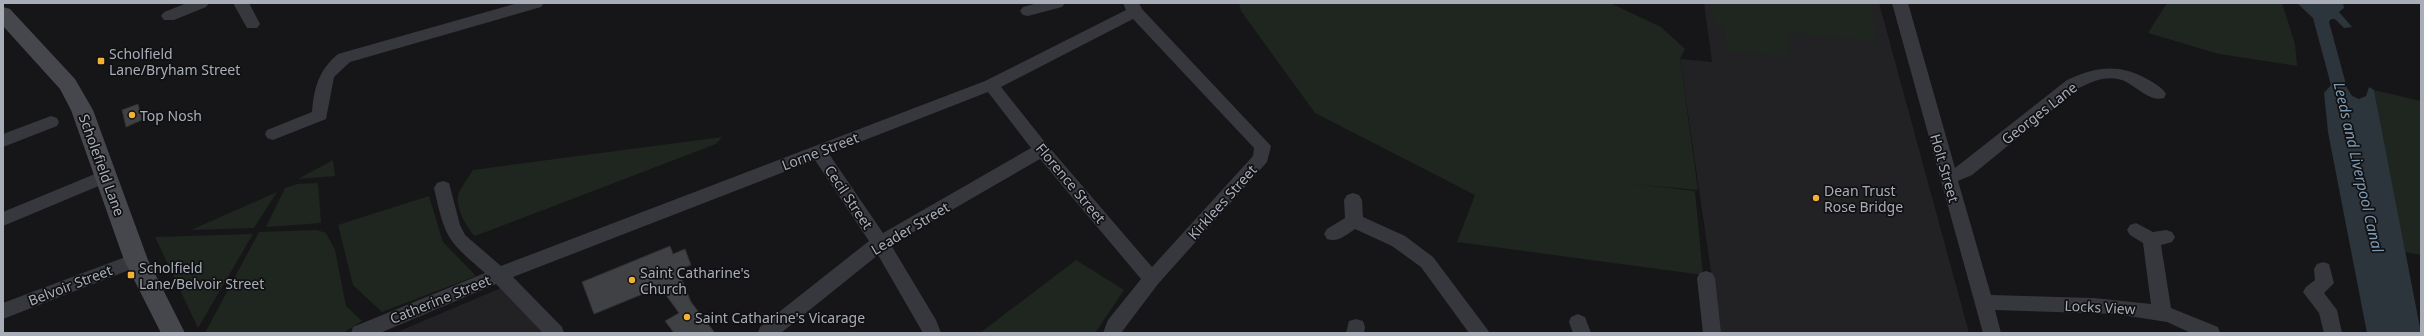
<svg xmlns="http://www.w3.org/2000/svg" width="2424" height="336" font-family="'Noto Sans',sans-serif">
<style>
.built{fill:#222225}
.green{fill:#1e261f}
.water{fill:#2c353c}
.building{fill:#404145;stroke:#303034}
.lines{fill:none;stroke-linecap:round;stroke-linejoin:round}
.street{fill:#37383d;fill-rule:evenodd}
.secondary{fill:#45474d;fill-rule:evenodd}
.poi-dot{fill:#f2b134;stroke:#111113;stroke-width:1.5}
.labels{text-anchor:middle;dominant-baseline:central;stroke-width:3.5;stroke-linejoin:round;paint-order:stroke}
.poi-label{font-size:14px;fill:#a8adb8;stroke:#111113;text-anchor:start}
.street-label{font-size:14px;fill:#a8adb8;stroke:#111113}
.water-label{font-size:15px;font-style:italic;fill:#7f9bb3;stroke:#111113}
</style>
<rect width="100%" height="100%" fill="#161618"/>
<g class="built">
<path d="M1704 3H1879L1969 333H1720L1680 59 1712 62Z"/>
<path d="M501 288 544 333H395Z"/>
</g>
<g class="green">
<path d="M1239 3H1610L1661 27 1685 49 1680 59 1698 190 1632 184 1695 191 1703 275 1457 242 1475 195 1315 113 1241 11Z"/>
<path d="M1710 3H1868L1872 6 1874 15H1871L1878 41 1787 33 1790 57 1727 50 1724 27 1714 26Z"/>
<path d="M2167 3H2282L2295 44 2297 66 2219 54 2148 33Z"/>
<path d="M2374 90 2421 101V255L2405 252Z"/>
<path d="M722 137 716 144 475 236C466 227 454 205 459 192 463 184 469 177 473 170Z"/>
<path d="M333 160 335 176 298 179Z"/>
<path d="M318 183 321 223 266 227 285 188 297 184Z"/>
<path d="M277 192 254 228 191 230Z"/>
<path d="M429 196 443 242 476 276 382 312 353 285 338 225Z"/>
<path d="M317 230 326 233 335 250 346 306 362 321 343 333H205L259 232Z"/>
<path d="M253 234 198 328 155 237Z"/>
<path d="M1076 260 1124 290 1095 333H980Z"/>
</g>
<path class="water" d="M2297 3H2343L2344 8 2339 12 2352 27 2344 28 2335 19H2331L2329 22 2347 88 2352 96 2359 99 2366 96 2369 87 2374 90 2421 333H2367L2328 132 2324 93 2331 85 2313 18Z"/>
<g class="building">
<path d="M138 104 142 120 126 127 122 110Z"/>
<path d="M670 246 673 254 685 249 691 265 678 270 691 302 715 333H674L665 321 679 313 660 287 594 314 582 282Z"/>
</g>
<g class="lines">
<g class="street">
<path d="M187 3H209L206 7 174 20H164L161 16 164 12Z"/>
<path d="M233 3H249L260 24 257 28H247Z"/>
<path d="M518 3H544L541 7 350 62 334 77 326 119 273 140 267 138 265 134 267 130 312 112C314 87 319 70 338 54Z"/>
<path d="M1038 3H1065L1062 7 1028 16 1023 15 1020 11 1023 7Z"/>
<path d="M1123 3H1139L1142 9 1271 146 1267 162 1158 284 1121 333H1103L1108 320 1141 279 1040 159 891 245 936 320 941 333H923L878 255 781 333H758L760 327 869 241 815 160 513 277 562 327 564 333H543L496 284 380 333H351L353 327 485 273C447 240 445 238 434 188L437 183 443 181 449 183 460 225 465 235 501 266 985 81 1126 10ZM1133 19 1254 148 1253 156 1152 267 1048 146 1001 87ZM988 92 1031 148 883 233 829 154Z"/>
<path d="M1892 3H1908L1955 168 2067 80C2095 67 2119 63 2147 79 2154 83 2162 87 2166 94L2164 98C2148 103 2134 82 2118 79 2104 76 2091 82 2079 88L1972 175 1958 181 1991 295 2094 298 2151 304 2143 243 2130 235 2127 230 2130 225 2136 223 2153 232 2166 230 2172 232 2175 237 2172 242 2161 245 2171 308 2218 327 2220 333H2191L2167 322 2116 314 1995 310 2001 333H1983Z"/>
<path d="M51 116 57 118 59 122 57 126 3 147V134Z"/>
<path d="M107 169 113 170 116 175 113 180 3 226V212Z"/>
<path d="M1353 193 1359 195 1362 200 1363 217 1405 236 1433 257 1490 333H1469L1421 267 1392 246 1355 229C1346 235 1338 243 1327 239L1324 234 1327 229 1345 218 1344 200 1347 195Z"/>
<path d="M136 253 142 255 145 260 142 265 3 319V303Z"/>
<path d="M2323 262 2329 264 2334 283 2324 293 2337 310 2342 333H2324L2319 313 2303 292 2306 287 2315 280 2314 269 2317 264Z"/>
<path d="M1706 271 1712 273 1715 278 1721 333H1703L1697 278 1700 273Z"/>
<path d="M1578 314 1585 317 1591 333H1573L1569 322 1571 317Z"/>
<path d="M1356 319 1363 321 1365 327 1364 333H1346L1349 321Z"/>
</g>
<path class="secondary" d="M3 7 10 9 75 79 93 110 148 260 185 333H161L124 260 71 110 60 89 3 26Z"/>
</g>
<g class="poi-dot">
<rect x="97" y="57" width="8" height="8" rx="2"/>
<circle cx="132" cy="115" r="4"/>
<circle cx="1816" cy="198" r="4"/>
<rect x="127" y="271" width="8" height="8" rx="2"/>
<circle cx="632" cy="280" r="4"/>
<circle cx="687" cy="317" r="4"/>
</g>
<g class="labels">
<g class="poi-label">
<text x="109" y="53">Scholfield<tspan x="109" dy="16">Lane/Bryham Street</tspan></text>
<text x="140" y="115">Top Nosh</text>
<text x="1824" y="190">Dean Trust<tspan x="1824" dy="16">Rose Bridge</tspan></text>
<text x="139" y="267">Scholfield<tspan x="139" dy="16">Lane/Belvoir Street</tspan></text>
<text x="640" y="272">Saint Catharine's<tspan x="640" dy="16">Church</tspan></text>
<text x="695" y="317">Saint Catharine's Vicarage</text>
</g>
<g class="street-label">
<text transform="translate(2039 113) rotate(-38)">Georges Lane</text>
<text transform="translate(820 151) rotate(-21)">Lorne Street</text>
<text transform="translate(102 165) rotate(70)">Scholefield Lane</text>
<text transform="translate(1945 168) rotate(74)">Holt Street</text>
<text transform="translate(1071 183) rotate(50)">Florence Street</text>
<text transform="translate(849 197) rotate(56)">Cecil Street</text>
<text transform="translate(1222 202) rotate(-48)">Kirklees Street</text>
<text transform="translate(910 228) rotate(-31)">Leader Street</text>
<text transform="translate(70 285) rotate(-21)">Belvoir Street</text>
<text transform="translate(440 299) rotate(-22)">Catherine Street</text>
<text transform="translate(2100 307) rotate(3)">Locks View</text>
</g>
<g class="water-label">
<text transform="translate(2359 167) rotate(77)">Leeds and Liverpool Canal</text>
</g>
</g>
<rect width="2424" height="336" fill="none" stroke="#a8adb8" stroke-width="8"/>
</svg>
